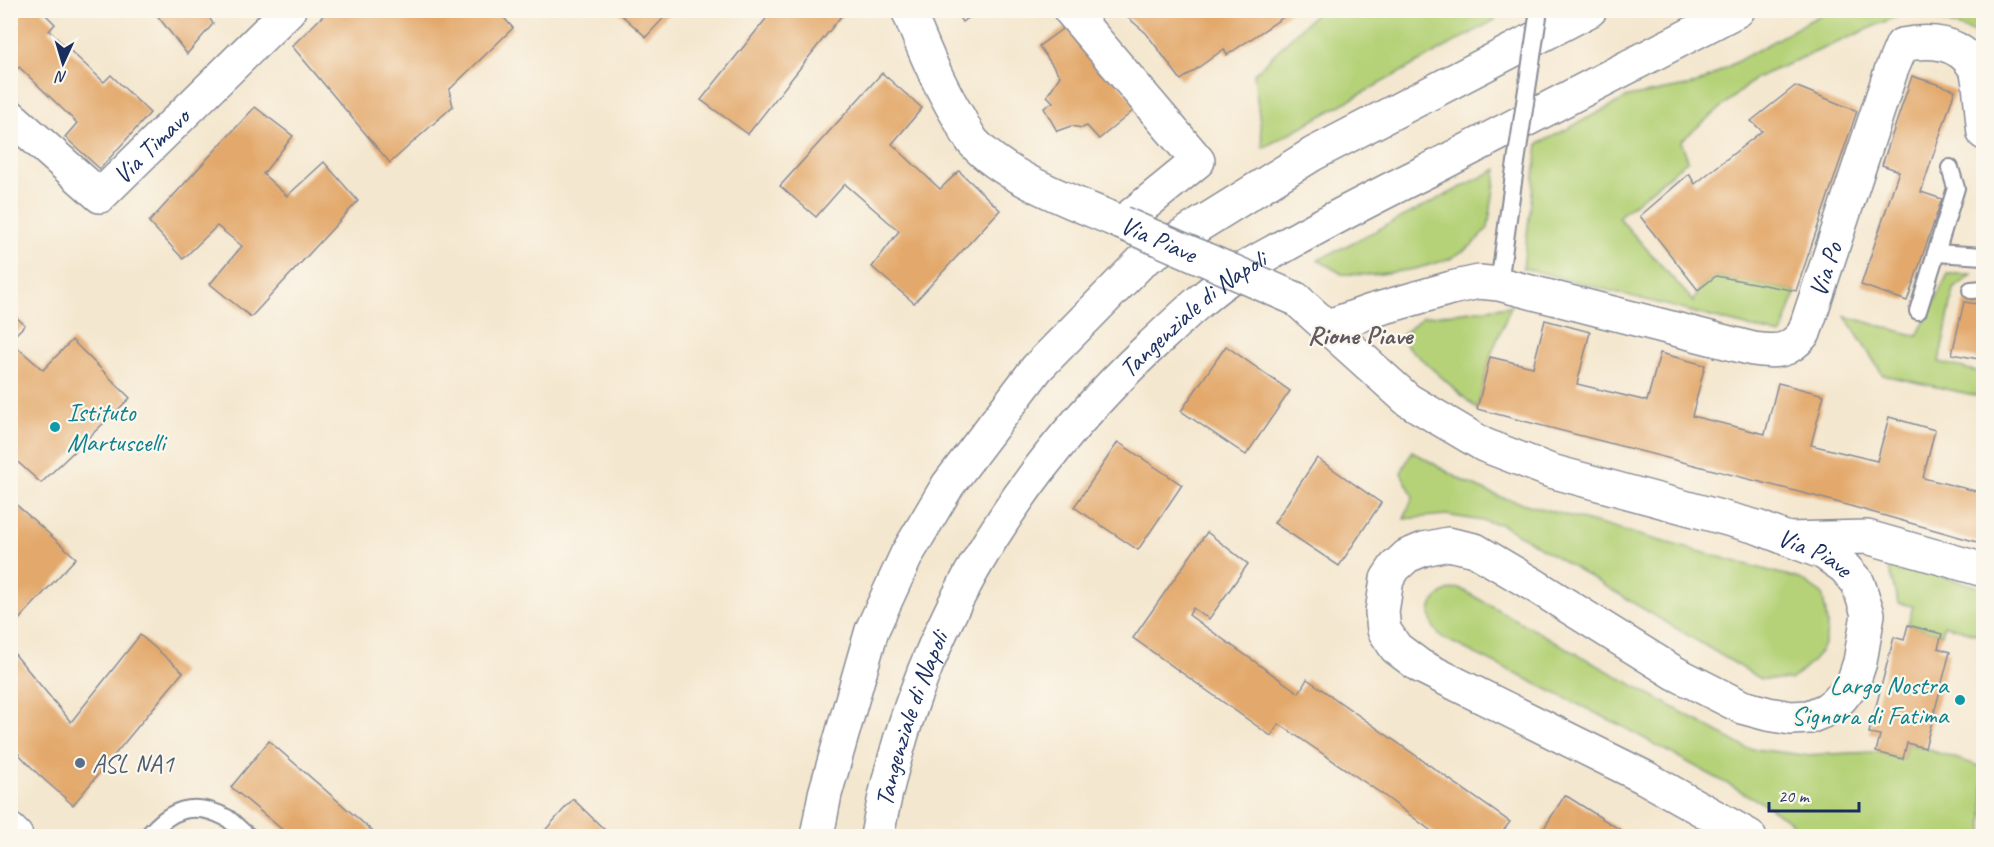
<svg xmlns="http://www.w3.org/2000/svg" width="1994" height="847" font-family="Caveat,sans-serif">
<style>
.green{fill:#b5d278;stroke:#68806b;stroke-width:1.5}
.building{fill:#e3a96c}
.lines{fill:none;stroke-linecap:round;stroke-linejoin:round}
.lane-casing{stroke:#888b96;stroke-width:20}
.street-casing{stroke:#888b96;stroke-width:36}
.secondary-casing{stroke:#888b96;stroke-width:36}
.highway-casing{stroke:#888b96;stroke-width:36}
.lane{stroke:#fff;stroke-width:16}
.street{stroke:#fff;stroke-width:33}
.secondary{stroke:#fff;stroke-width:33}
.highway{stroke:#fff;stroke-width:33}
.lane-bridge-casing{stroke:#888b96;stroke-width:20;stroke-linecap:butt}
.secondary-bridge-casing{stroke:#888b96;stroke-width:36;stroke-linecap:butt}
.lane-bridge{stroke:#fff;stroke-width:16}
.secondary-bridge{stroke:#fff;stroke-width:33}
.culture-dot{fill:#0f9aa8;stroke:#fbf7ec;stroke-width:2}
.service-dot{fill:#5c6f8a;stroke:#fbf7ec;stroke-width:2}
.labels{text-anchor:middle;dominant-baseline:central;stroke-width:4.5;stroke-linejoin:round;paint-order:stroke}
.street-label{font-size:26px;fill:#1b2f5e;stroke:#fbf7ec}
.culture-label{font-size:26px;fill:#0d838f;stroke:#fbf7ec;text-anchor:start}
.service-label{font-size:26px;fill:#4e5e75;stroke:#fbf7ec;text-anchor:start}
.neighbourhood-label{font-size:27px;font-weight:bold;fill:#615a63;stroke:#fbf7ec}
</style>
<rect width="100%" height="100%" fill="#fbf7ec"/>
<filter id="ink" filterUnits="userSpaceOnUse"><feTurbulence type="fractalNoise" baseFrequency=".0167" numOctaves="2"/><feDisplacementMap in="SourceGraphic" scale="12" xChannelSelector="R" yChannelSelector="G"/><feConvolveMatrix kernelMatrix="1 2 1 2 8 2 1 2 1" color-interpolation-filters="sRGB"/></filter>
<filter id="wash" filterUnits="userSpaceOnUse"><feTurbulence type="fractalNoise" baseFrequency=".008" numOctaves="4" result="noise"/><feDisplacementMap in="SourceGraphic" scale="24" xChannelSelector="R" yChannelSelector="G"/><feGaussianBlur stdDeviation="1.35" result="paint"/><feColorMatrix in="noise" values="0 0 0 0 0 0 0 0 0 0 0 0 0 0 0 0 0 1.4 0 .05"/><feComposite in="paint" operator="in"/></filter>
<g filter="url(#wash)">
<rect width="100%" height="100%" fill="#f4e7cf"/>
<g class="green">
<path d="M1318 11H1490L1495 20 1263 148 1254 74Z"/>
<path d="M1827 11H1909L1756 78 1681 141 1688 160 1618 217 1694 302 1698 290 1716 276 1796 291 1781 335 1523 268 1538 144 1628 97 1697 84Z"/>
<path d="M1910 11H1983V35Z"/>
<path d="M1497 169 1488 228 1471 246 1450 259 1415 269 1373 275 1342 274 1318 260Z"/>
<path d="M1948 274H1972L1954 289 1939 362 1983 373V397L1883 375 1845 316 1917 336Z"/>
<path d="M1511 306 1490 357 1477 409 1398 338 1423 317Z"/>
<path d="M1412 451 1463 481 1500 497 1800 579 1822 594C1833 641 1827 651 1791 680L1761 679 1501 524 1446 515 1404 519 1413 496 1401 473Z"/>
<path d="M1887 561 1983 588V636L1944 625 1942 634 1908 625 1913 606 1898 603Z"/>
<path d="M1459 588 1746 748 1803 755 1876 752 1903 759 1907 743 1983 767V836H1812L1764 804 1618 724 1443 638C1439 634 1433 629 1432 623 1425 603 1441 590 1459 588Z"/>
</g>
<g id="blocks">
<g class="building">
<path d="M10 10H41L55 24 49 31 104 82 111 75 150 113 100 169 65 137 77 123 19 67 10 76Z"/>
<path d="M153 10H205L213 24 187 54Z"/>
<path d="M329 10H497L513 28 449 90 453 106 390 163 292 46Z"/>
<path d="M616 10H671L646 37Z"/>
<path d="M773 10H846L748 134 701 100Z"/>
<path d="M954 10H982L962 22Z"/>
<path d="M1119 10H1294L1227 55 1224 49 1181 80 1146 33Z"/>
<path d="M1069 24 1138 107 1099 139 1087 126 1082 128 1071 126 1057 131 1044 108 1053 102 1047 96 1060 76 1039 46Z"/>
<path d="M882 73 922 108 892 144 940 189 959 171 1000 210 914 303 872 267 899 231 845 184 816 217 780 186Z"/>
<path d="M1912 76 1955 90 1921 192 1942 199 1907 301 1861 285 1899 171 1882 165Z"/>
<path d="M1795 86 1857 111 1796 291 1716 276 1698 290 1640 216 1689 174 1695 184 1762 131 1751 121Z"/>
<path d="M255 107 293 136 263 174 287 196 324 162 358 201 251 317 210 284 242 246 217 226 183 259 149 222Z"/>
<path d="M1964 302 1984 305V360L1952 354Z"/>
<path d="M10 312 25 325 10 340Z"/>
<path d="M1545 320 1590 332 1577 384 1647 401 1660 353 1705 365 1692 416 1765 434 1778 383 1824 395 1811 445 1877 461 1889 417 1935 430 1923 478 1984 493V544L1822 498 1477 409 1490 357 1533 367Z"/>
<path d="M72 340 130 398 41 483 10 455V341L43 370Z"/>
<path d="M1226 346 1290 391 1246 455 1181 411Z"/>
<path d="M1118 442 1182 485 1138 550 1074 507Z"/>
<path d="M1317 458 1381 503 1339 566 1274 523Z"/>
<path d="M10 499 76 558 10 629Z"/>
<path d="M1207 532 1248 564 1209 619 1193 608 1189 615 1299 693 1307 679 1510 822 1499 836H1438L1382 794 1279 724 1271 736 1133 638Z"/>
<path d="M1908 625 1942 634 1938 648 1950 652 1925 748 1907 743 1903 759 1876 752 1880 735 1869 733 1894 637 1904 640Z"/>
<path d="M140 635 183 672 73 805 39 775 10 745V654L13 652 71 722Z"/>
<path d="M269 741 378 836H290L231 787Z"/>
<path d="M1565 795 1630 836H1539Z"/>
<path d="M573 799 611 836H540Z"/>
</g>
</g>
</g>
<g filter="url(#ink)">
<use href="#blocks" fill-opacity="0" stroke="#888b96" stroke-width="1.5"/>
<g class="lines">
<defs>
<g id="lane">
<path d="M1936 253 1984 256"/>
<path d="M1499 284 1513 182"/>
<path d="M1971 290 1984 289"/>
<path d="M1918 311 1956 188 1950 168"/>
<path d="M148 836C170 809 194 800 227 818 234 823 241 831 248 836"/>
</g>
<g id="street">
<path d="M1070 10 1198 161 1122 223"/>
<path id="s1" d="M10 116 100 196 289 10"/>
<path id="s2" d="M1326 327 1371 311 1451 288 1479 282 1499 284 1753 349C1777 352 1788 353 1804 333L1891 71 1902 45C1929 40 1959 40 1975 68 1980 77 1982 120 1984 133"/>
<path d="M1787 539 1867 537 1984 570"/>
<path d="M10 830 16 836"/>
</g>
<g id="secondary">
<path d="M908 10C923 47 938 84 959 118 963 126 968 135 973 142 1006 179 1076 203 1122 223"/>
<path id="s3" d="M1296 299 1408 400 1484 445 1551 471 1757 527 1824 553 1844 567 1858 583 1868 614 1860 662 1853 683 1841 698 1826 710 1809 717 1791 718 1768 714 1742 707 1675 673 1534 585 1475 550 1448 544 1424 549 1407 556 1395 567 1387 579 1382 612 1384 630 1396 648 1420 666 1644 777 1749 836"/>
</g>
<g id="highway">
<path d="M817 836 825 794 872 630 907 554 948 485 1037 368 1143 260 1313 154 1590 10"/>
<path id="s4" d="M877 836C912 643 1008 480 1151 346 1178 321 1206 293 1237 273 1249 265 1262 258 1275 251 1326 222 1378 195 1431 169 1533 116 1635 63 1738 10"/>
</g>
</defs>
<use href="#lane" class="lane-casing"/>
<use href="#street" class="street-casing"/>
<use href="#secondary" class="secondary-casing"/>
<use href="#highway" class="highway-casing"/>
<use href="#lane" class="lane"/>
<use href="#street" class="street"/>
<use href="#secondary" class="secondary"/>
<use href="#highway" class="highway"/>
<defs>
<path id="lane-bridge" d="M1513 182 1539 10"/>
<g id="secondary-bridge">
<path id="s5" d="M1122 223 1296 299"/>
</g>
</defs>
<use href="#lane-bridge" class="lane-bridge-casing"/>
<use href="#secondary-bridge" class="secondary-bridge-casing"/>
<use href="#lane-bridge" class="lane-bridge"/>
<use href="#secondary-bridge" class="secondary-bridge"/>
</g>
</g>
<g class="culture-dot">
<circle cx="55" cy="427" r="6"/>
<circle cx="1960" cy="700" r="6"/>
</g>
<circle class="service-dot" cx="80" cy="763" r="6"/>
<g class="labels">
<g class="street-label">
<text stroke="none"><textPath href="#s1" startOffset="192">Via Timavo</textPath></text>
<text stroke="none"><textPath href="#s5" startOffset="40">Via Piave</textPath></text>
<text stroke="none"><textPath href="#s2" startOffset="566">Via Po</textPath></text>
<text stroke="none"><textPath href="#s4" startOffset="624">Tangenziale di Napoli</textPath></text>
<text stroke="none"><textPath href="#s3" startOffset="588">Via Piave</textPath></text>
<text stroke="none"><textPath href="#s4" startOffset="122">Tangenziale di Napoli</textPath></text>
</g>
<g class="culture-label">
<text x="67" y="412">Istituto<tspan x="67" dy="30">Martuscelli</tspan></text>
<text x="1948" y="685" text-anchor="end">Largo Nostra<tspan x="1948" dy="30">Signora di Fatima</tspan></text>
</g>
<g class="service-label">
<text x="92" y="763">ASL NA1</text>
</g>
<g class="neighbourhood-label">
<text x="1360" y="335">Rione Piave</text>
</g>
</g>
<rect width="1994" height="847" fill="none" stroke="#fbf7ec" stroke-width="36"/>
<g transform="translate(63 63) rotate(184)" stroke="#fbf7ec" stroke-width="4.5" paint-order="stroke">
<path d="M0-4.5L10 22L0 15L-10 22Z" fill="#1b2f5e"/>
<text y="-9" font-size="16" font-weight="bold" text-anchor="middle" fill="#1b2f5e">N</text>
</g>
<path d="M1769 802v9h90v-9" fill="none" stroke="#1b2f5e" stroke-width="3"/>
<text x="1778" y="802" font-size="18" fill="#1b2f5e" stroke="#fbf7ec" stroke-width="4.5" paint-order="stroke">20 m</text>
</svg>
